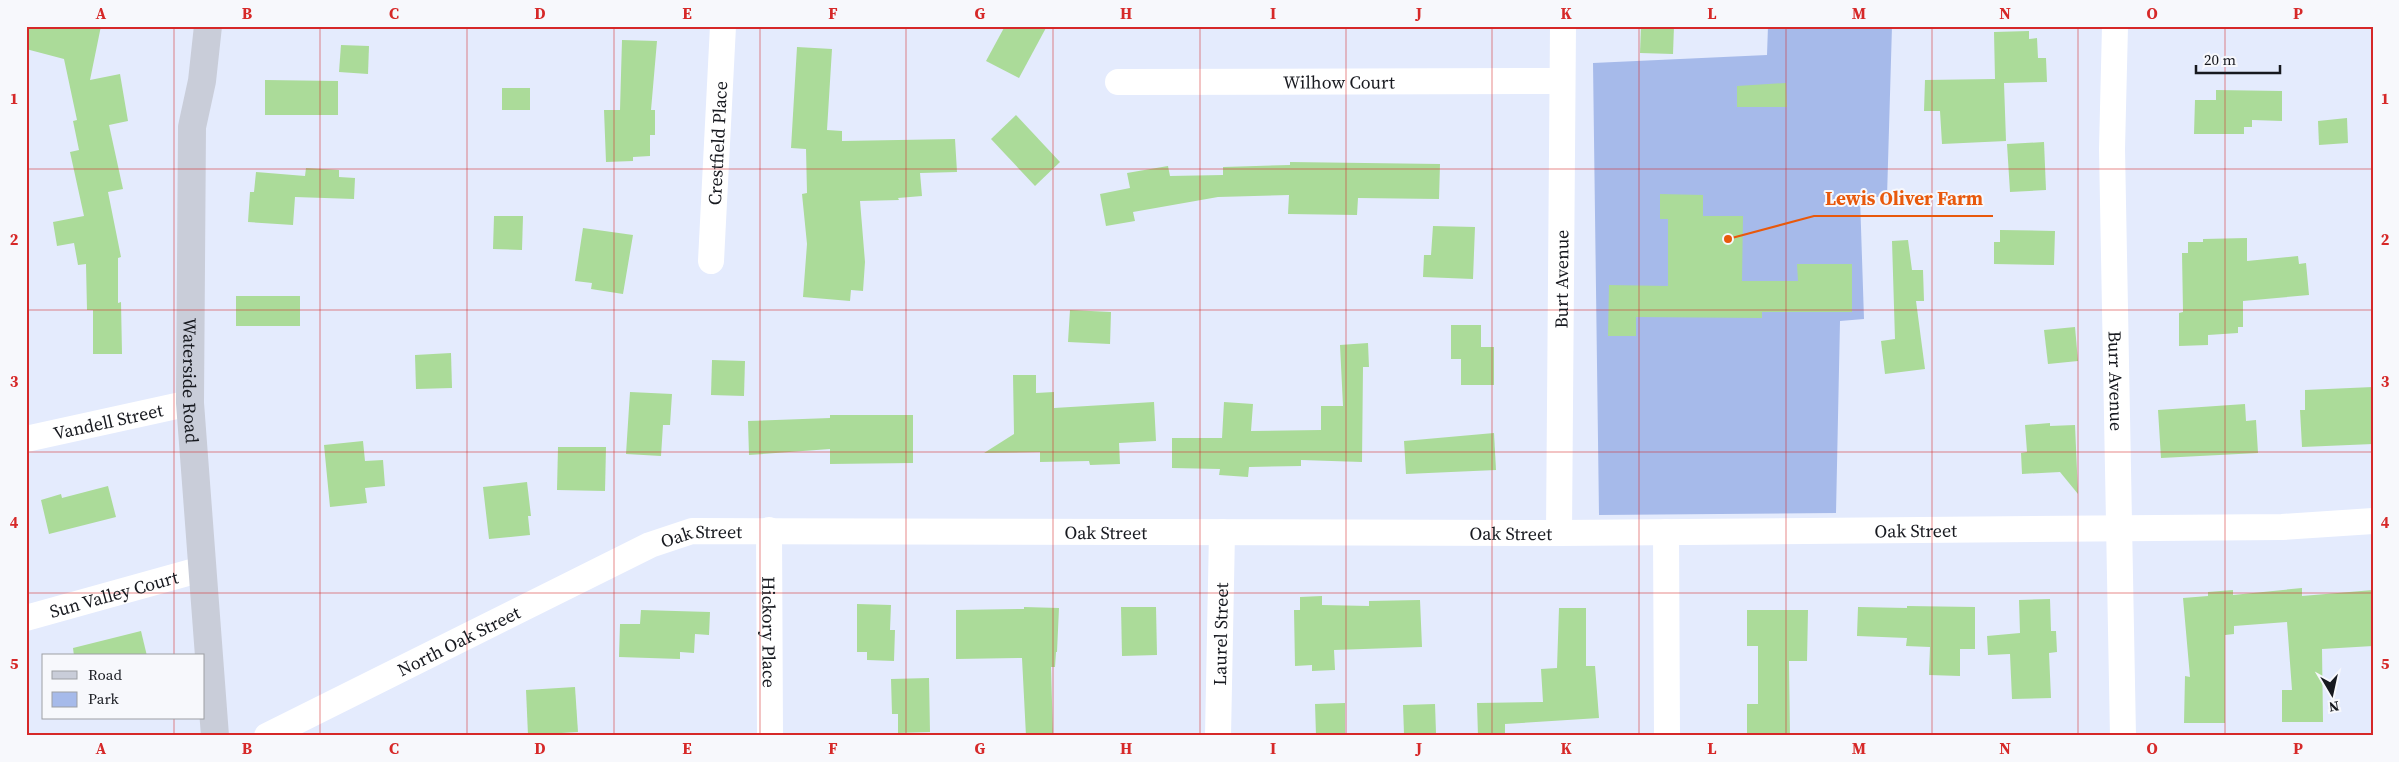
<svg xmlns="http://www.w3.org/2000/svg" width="2399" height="762" font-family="'Source Serif 4',serif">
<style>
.green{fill:#a6baea}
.building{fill:#abdb99}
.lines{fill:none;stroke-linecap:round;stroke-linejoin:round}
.street{stroke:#fff;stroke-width:26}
.secondary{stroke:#c9cdd9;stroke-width:28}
.grid{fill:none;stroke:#d62828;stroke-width:1;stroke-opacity:0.55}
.labels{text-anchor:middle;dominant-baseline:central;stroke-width:4;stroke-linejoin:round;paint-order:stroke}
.street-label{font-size:18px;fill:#17191f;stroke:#f7f8fc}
.leader{fill:none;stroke:#e8590c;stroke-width:2}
.callout-dot{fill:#e8590c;stroke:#f7f8fc;stroke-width:2}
.callout-label{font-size:19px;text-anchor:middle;font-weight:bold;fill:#e8590c;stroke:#f7f8fc;stroke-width:4;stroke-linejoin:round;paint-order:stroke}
.neatline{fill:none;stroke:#d62828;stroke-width:2}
.grid-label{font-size:16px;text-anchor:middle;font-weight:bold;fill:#d62828}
</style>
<rect width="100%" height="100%" fill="#e4ebfd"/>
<path class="green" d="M1768 26H1892L1887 197H1860L1864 319 1840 321 1836 513 1599 515 1593 63 1767 55Z"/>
<g class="building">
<path d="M26 26H101L90 80 120 74 128 121 109 125 123 189 108 192 121 257 118 258V303L121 302 122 354H93V310H87L86 264 78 265 74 243 57 246 53 222 84 216 70 152 79 150 73 121 77 120 64 59 26 49Z"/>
<path d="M1005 26H1047L1019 78 986 61Z"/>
<path d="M1641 26H1674L1673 54 1640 53Z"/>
<path d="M2029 31V39L2037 38 2038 58H2046L2047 82 2004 83 2006 141 1942 144 1940 111H1924L1925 80 1995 79 1994 32Z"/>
<path d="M622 40 657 41 651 110H655V135H650V156L633 157V161L606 162 604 110H620Z"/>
<path d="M341 45 369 46 368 74 339 72Z"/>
<path d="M797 47 832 49 827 130 842 131V141L955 139 957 172 920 173 922 196 898 198 899 200 860 201 865 262 863 291 851 290 850 301 803 297 807 244 802 194 807 193 806 149 791 148Z"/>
<path d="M265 80 338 81V115H265Z"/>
<path d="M1786 83 1787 107H1737V86Z"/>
<rect x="502" y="88" width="28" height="22"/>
<path d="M2216 90 2282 91V121L2252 120V127H2244V134H2194L2195 100H2216Z"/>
<path d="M1016 115 1060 162 1035 186 991 139Z"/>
<path d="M2347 118 2348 143 2319 145 2318 121Z"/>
<path d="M2044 142 2046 190 2010 192 2007 144Z"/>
<path d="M1290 162 1440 164 1439 199 1358 198 1357 215 1288 214 1289 195 1218 197 1133 212 1135 221 1106 226 1100 194 1130 188 1127 173 1168 166 1170 176 1223 175V167L1290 165Z"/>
<path d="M306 168 339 170V177L355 178 354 199 295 197 293 225 248 222 250 192H254L256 172 305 176Z"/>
<path d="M1660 194 1703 195V216H1743L1742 281H1798L1797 264H1852V312H1762V318L1636 317V336H1608L1609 285 1668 286V219H1660Z"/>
<path d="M494 216H523L522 250 493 249Z"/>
<path d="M1433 226 1475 227 1473 279 1423 277 1424 255H1431Z"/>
<path d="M583 228 633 235 623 294 591 289 592 283 575 281Z"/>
<path d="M2000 230 2055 231 2054 265 1994 264V242H2000Z"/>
<path d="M2247 238V261L2298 256 2299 264 2306 263 2309 295 2243 301V327H2238V333L2208 335V345L2179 346V313L2183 312 2182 253H2188V242H2203V239Z"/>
<path d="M1908 240 1912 270H1923L1924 301H1916L1925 369 1885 374 1881 341 1895 339 1892 241Z"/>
<rect x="236" y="296" width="64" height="30"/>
<path d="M1070 310 1111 312 1110 344 1068 342Z"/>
<path d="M1451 325H1481V347H1494V385H1461V359H1451Z"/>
<path d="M2075 327 2078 361 2048 364 2044 330Z"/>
<path d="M1368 343 1369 367H1363L1362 462 1301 460V466L1249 467 1248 477 1219 475 1220 469 1172 468V438H1222L1224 402 1253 404 1251 431 1321 430V406H1343L1340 345Z"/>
<path d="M451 353 452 388 416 389 415 355Z"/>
<path d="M712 360 745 361 744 396 711 395Z"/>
<path d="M1013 375H1036V393L1054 392V408L1154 402 1156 441 1119 443 1120 464 1090 465 1089 461 1040 462V452L984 453 1014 434Z"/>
<path d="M2373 387V444L2302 447 2300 410H2305V390Z"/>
<path d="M630 392 672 394 670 425H663L661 456 626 454Z"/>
<path d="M2245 404 2246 421 2256 420 2258 453 2161 458 2158 410Z"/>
<path d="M830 415H913V463L830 464V449L749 455 748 421 830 418Z"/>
<path d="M2050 423V426L2075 425 2078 494 2060 472 2022 474 2021 453 2027 452 2025 425Z"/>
<path d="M1494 433 1496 470 1406 474 1404 441Z"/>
<path d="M363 441 365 461 383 460 385 486 365 488 367 503 330 507 324 445Z"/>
<path d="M558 447H606L605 491 557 490Z"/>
<path d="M527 482 531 516H528L530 535 489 539 483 487Z"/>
<path d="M108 486 116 517 49 534 41 500 61 494 62 498Z"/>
<path d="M2302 588V596L2373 590V646L2322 649 2323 722H2282V690H2292L2287 622 2234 626V634L2225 635V723H2184L2185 676 2190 677 2183 598 2208 596V592L2233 590V595Z"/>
<path d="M1322 596V605L1369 606V601L1420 600 1422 647 1334 650 1335 670 1312 671V665L1295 666 1294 610H1300V597Z"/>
<path d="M2050 599 2051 631H2056L2057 652 2049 653 2051 698 2012 699 2010 654 1988 655 1987 636 2020 633 2019 600Z"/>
<path d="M857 604 891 605 890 630H895L894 661 867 660V652H857Z"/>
<path d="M1907 606 1975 607V649H1960V676L1929 675 1930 647 1906 646 1907 638 1857 636 1858 607 1907 608Z"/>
<path d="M1024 607 1059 608 1057 652H1056L1055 667H1051L1053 736H1026L1022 658 956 659V610L1024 609Z"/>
<path d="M1121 607H1156L1157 655 1122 656Z"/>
<path d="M1559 608H1586V666H1595L1599 718 1505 724V736H1478L1477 703 1543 702 1541 669 1557 668Z"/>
<path d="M641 610 710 612 709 635 695 634 694 653 680 652V659L619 657 620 624H640Z"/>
<path d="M1747 610H1808L1807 661H1789L1790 736H1747V704H1758V646H1747Z"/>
<path d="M141 631 147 656H74L73 648Z"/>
<path d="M929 678 930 732 898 733V714H892L891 679Z"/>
<path d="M575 687 578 732 528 735 526 690Z"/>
<path d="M1345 703V736H1316L1315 704Z"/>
<path d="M1435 704 1436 733 1404 734 1403 705Z"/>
</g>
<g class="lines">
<g class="street">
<path id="s1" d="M2115 26 2112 149 2123 736"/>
<path id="s2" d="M1118 82 1562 81"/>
<path id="s3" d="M711 261 723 26"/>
<path id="s4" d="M26 439 190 403"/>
<path id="s5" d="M769 530 770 736"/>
<path d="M1666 532 1667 736"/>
<path id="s6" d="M1559 533 1563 26"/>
<path id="s7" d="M26 618 202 569"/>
<path id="s8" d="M267 736 650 545 692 531 1559 533 2282 527 2373 521"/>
<path id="s9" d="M1218 736 1222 532"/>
</g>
<path class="secondary" id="s10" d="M208 26 202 81 192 127 190 403 215 736"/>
</g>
<path class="grid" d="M174 26V656M320 26V736M467 26V736M614 26V736M760 26V736M906 26V736M1053 26V736M1200 26V736M1346 26V736M1492 26V736M1639 26V736M1786 26V736M1932 26V736M2078 26V736M2225 26V736M26 169H2373M26 310H2373M26 452H2373M26 593H2373M174 718V736"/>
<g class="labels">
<g class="street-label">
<text stroke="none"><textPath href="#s2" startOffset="221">Wilhow Court</textPath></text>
<text stroke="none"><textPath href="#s3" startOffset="118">Crestfield Place</textPath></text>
<text stroke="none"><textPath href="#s6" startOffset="254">Burt Avenue</textPath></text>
<text stroke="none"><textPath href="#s10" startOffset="356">Waterside Road</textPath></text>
<text stroke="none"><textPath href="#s1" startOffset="355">Burr Avenue</textPath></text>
<text stroke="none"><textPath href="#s4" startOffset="84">Vandell Street</textPath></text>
<text stroke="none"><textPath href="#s8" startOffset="1696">Oak Street</textPath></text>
<text stroke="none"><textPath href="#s8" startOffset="886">Oak Street</textPath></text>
<text stroke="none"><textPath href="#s8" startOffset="1291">Oak Street</textPath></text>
<text stroke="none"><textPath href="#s8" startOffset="481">Oak Street</textPath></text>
<text stroke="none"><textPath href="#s7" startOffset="91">Sun Valley Court</textPath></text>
<text stroke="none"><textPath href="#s5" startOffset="102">Hickory Place</textPath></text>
<text stroke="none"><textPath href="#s9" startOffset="102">Laurel Street</textPath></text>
<text stroke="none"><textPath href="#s8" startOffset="214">North Oak Street</textPath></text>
</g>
</g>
<path class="leader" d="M1728 239L1814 216H1993"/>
<circle class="callout-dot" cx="1728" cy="239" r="5"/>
<g class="callout-label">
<text x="1904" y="205">Lewis Oliver Farm</text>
</g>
<rect width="2399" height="762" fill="none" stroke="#f7f8fc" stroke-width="55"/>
<rect x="42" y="654" width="162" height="65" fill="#f7f8fc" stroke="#9d9fa4"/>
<rect x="52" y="671" width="25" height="8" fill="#c9cdd9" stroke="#9d9fa4"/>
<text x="88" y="680" font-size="15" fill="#17191f">Road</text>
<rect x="52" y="692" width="25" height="15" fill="#a6baea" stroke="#9d9fa4"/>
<text x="88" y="704" font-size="15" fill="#17191f">Park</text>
<g transform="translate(2332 694) rotate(171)" stroke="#f7f8fc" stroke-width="4" paint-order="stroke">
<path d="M0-4L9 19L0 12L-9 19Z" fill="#17191f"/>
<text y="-8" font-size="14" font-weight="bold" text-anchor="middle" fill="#17191f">N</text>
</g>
<path d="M2196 65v8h84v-8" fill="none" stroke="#17191f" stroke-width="2.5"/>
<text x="2204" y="65" font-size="15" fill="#17191f" stroke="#f7f8fc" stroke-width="4" paint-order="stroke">20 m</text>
<rect x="28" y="28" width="2344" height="706" class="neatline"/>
<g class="grid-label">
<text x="101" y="19">A</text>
<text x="247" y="19">B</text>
<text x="394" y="19">C</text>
<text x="540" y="19">D</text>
<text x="687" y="19">E</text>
<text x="833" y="19">F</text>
<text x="980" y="19">G</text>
<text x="1126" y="19">H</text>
<text x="1273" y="19">I</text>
<text x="1419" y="19">J</text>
<text x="1566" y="19">K</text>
<text x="1712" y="19">L</text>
<text x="1859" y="19">M</text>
<text x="2005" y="19">N</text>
<text x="2152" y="19">O</text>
<text x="2298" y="19">P</text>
<text x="14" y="104">1</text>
<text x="2385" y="104">1</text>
<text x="14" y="245">2</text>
<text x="2385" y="245">2</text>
<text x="14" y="387">3</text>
<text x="2385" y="387">3</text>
<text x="14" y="528">4</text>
<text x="2385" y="528">4</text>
<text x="14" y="669">5</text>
<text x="2385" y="669">5</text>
<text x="101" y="754">A</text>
<text x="247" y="754">B</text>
<text x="394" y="754">C</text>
<text x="540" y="754">D</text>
<text x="687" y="754">E</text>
<text x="833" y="754">F</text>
<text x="980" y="754">G</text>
<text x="1126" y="754">H</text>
<text x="1273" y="754">I</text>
<text x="1419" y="754">J</text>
<text x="1566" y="754">K</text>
<text x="1712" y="754">L</text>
<text x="1859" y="754">M</text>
<text x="2005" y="754">N</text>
<text x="2152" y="754">O</text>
<text x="2298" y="754">P</text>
</g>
</svg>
